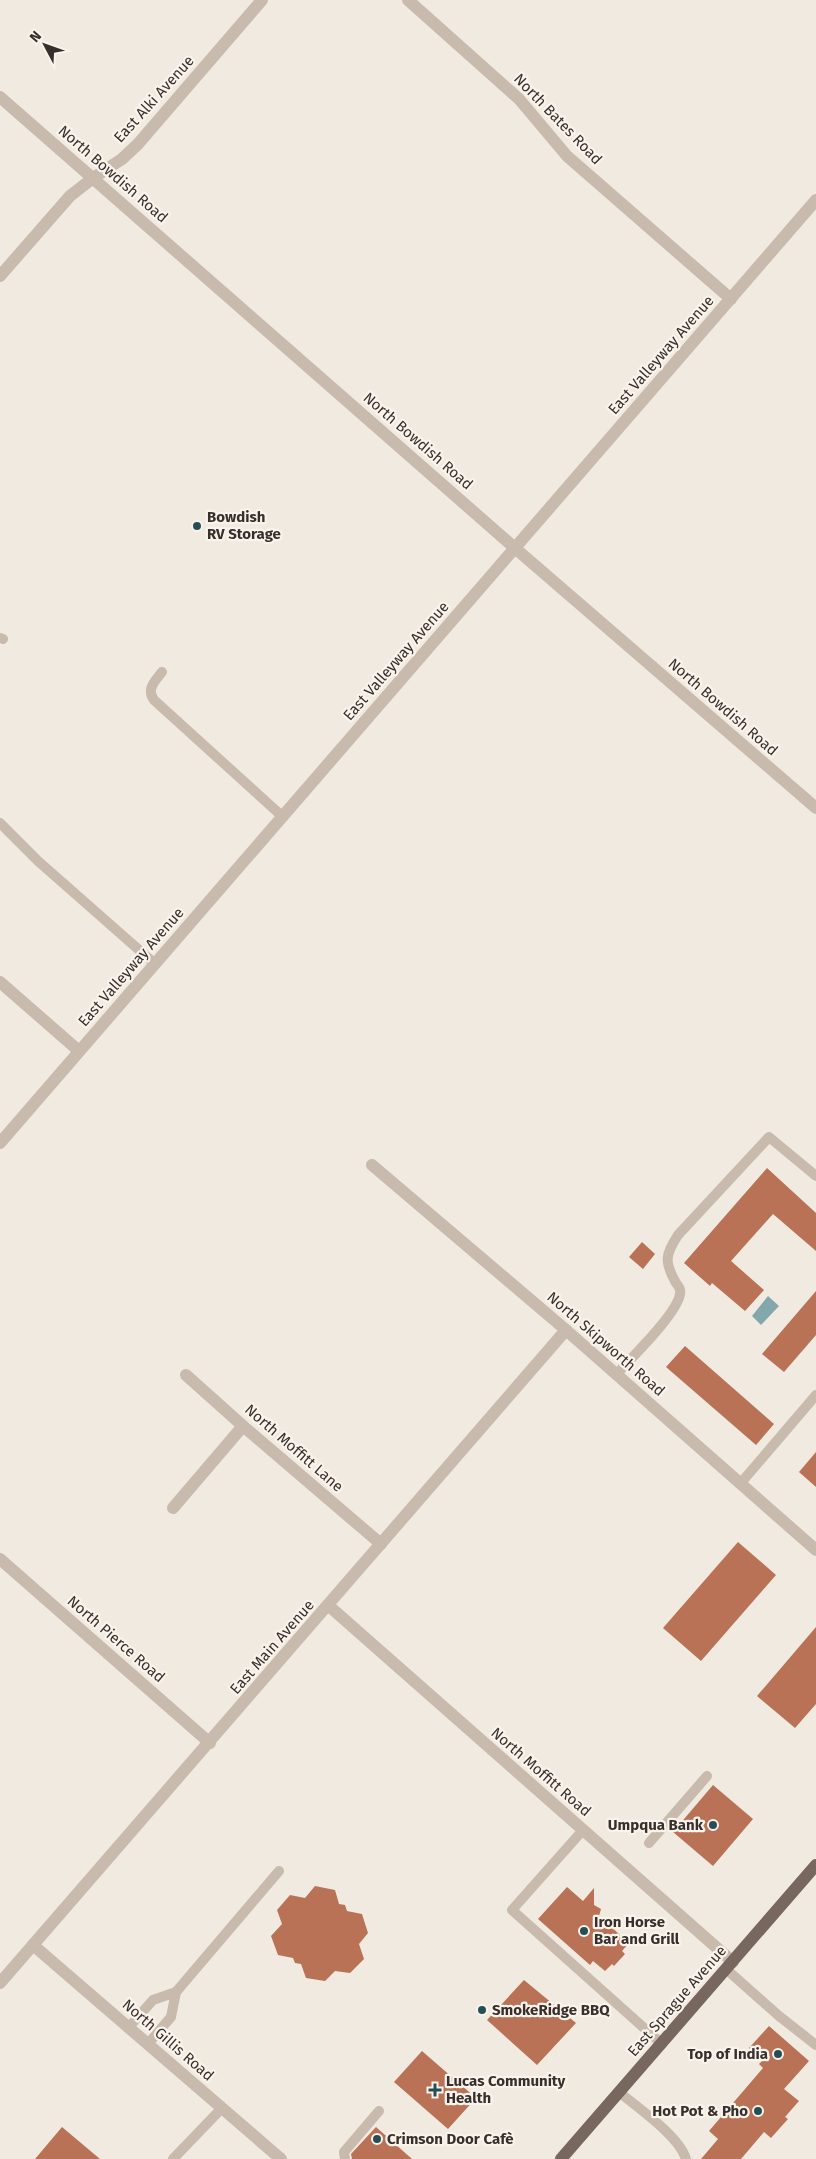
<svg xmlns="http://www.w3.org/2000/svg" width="816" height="2159" font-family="'Fira Sans',sans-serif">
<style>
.water{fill:#82a8ab}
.building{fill:#b97255}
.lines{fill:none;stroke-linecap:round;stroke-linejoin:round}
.service{stroke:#c8baad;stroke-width:10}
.minor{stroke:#c8baad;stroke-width:12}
.tertiary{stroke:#c8baad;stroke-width:12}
.primary{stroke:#77675e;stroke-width:12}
.poi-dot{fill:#254f54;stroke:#f9f3ec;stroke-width:2}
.labels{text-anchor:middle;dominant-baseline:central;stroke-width:4.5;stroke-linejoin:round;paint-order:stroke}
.street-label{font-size:15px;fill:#372f2b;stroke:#f9f3ec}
.poi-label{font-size:15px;font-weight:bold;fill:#372f2b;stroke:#f9f3ec;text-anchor:start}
</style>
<rect width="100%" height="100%" fill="#f1eae0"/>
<path class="water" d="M768 1296 779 1306 761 1325 752 1316Z"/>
<g class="building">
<path d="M767 1168 816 1213V1251L773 1214 731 1261 764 1290 745 1311 712 1283 710 1286 684 1263Z"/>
<path d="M642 1242 655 1254 643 1269 629 1257Z"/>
<path d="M816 1291V1335L784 1372 762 1354Z"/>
<path d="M685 1346 774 1424 756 1445 666 1367Z"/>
<path d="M816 1452V1487L799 1472Z"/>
<path d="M738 1542 776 1575 701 1661 663 1628Z"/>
<path d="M816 1627V1704L795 1728 757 1696Z"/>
<path d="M713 1785 753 1819 713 1866 673 1832Z"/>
<path d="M315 1886 335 1890 339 1904 345 1905 347 1911 362 1914 368 1933 359 1944 364 1959 350 1973 335 1971 325 1981 306 1978 301 1964 295 1963 293 1958 278 1955 271 1936 282 1924 277 1910 290 1895 305 1898Z"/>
<path d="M567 1887 583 1901 594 1888V1905L601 1909 599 1916 629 1943 622 1951 625 1954 614 1966 612 1964 605 1971 593 1961 590 1965 538 1919Z"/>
<path d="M524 1980 576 2023 537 2065 487 2020Z"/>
<path d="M769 2026 809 2061 784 2089 799 2101 785 2117 788 2119 771 2138 764 2132 741 2159H701L718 2139 709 2131 763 2068 759 2064 763 2060 749 2048Z"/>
<path d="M422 2051 476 2098 448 2129 394 2082Z"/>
<path d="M62 2127 100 2159H35Z"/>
<path d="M376 2127 412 2159H352L351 2154Z"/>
</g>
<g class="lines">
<g class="service">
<path d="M0 638 3 639"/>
<path d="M162 672C155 681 146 689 154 700L283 817"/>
<path d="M0 823 38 861 155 964"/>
<path d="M616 1375C631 1358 677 1314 680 1294 681 1289 679 1287 676 1283 664 1262 665 1255 678 1235L769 1137 816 1176"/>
<path d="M740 1484 816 1395"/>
<path d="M583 1830 512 1910 662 2044"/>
<path d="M649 1843 707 1776"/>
<path d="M726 1969 779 2016 816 2045"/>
<path d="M176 1992 279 1871"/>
<path d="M129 2027 153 2000 176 1992 171 2017 148 2044"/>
<path d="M619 2092C638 2108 679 2136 686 2159"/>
<path d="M173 2159 222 2108"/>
<path d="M345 2159 344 2152 379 2111"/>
</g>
<g class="minor">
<path d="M408 0 519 99 567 156 731 299"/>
<path d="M0 276 70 196 93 178 122 159 138 144 262 0"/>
<path d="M0 982 79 1051"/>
<path d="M0 1143 816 200"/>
<path d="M372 1165 566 1330 816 1550"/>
<path d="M186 1375 243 1426 381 1544"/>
<path d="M173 1508 243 1426"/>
<path d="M0 1559 210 1743"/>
<path d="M329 1606 733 1962"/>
<path d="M33 1945 281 2159"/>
<path d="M0 1983 566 1330"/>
</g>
<path class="tertiary" d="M0 97 516 549 816 808"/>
<path class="primary" d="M561 2159 816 1865"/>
</g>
<g class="poi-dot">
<circle cx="197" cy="526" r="5"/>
<circle cx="713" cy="1825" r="5"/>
<circle cx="584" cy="1931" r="5"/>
<circle cx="482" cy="2010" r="5"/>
<circle cx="778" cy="2054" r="5"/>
<path d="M432.5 2082.5h5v5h5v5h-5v5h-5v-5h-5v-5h5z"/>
<circle cx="758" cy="2111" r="5"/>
<circle cx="377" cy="2139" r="5"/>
</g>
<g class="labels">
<g class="street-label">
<text transform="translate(154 99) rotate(-48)">East Alki Avenue</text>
<text transform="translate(558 119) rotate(46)">North Bates Road</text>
<text transform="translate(113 174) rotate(41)">North Bowdish Road</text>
<text transform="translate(661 355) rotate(-49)">East Valleyway Avenue</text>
<text transform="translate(418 441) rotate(41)">North Bowdish Road</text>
<text transform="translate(396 661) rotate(-49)">East Valleyway Avenue</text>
<text transform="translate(723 707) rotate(41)">North Bowdish Road</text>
<text transform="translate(131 967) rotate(-49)">East Valleyway Avenue</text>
<text transform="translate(606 1344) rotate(41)">North Skipworth Road</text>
<text transform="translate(294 1448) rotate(41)">North Moffitt Lane</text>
<text transform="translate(116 1639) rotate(41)">North Pierce Road</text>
<text transform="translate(272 1647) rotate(-49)">East Main Avenue</text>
<text transform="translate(541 1772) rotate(41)">North Moffitt Road</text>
<text transform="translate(677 2001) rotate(-49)">East Sprague Avenue</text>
<text transform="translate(168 2040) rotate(41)">North Gillis Road</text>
</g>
<g class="poi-label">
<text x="207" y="517">Bowdish<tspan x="207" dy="17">RV Storage</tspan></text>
<text x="703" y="1825" text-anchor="end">Umpqua Bank</text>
<text x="594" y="1922">Iron Horse<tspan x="594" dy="17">Bar and Grill</tspan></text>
<text x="492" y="2010">SmokeRidge BBQ</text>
<text x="768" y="2054" text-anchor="end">Top of India</text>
<text x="446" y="2081">Lucas Community<tspan x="446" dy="17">Health</tspan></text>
<text x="748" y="2111" text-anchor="end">Hot Pot &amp; Pho</text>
<text x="387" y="2139">Crimson Door Cafè</text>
</g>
</g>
<g transform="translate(45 45) rotate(311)" stroke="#f9f3ec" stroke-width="4" paint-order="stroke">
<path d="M0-4L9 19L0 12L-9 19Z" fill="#372f2b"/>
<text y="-8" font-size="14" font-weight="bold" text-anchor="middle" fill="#372f2b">N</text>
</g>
</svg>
